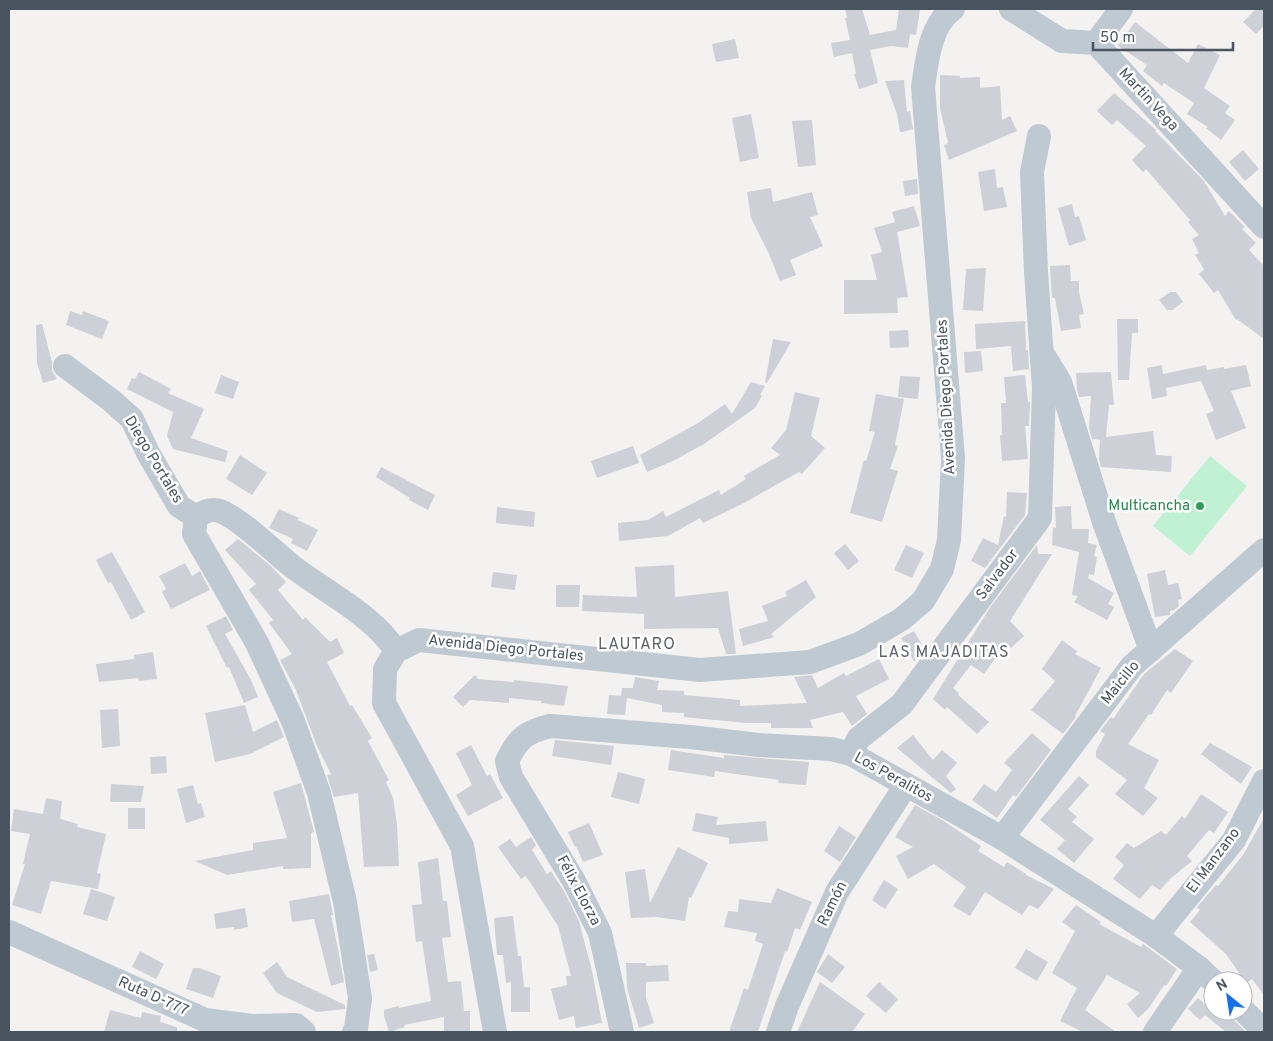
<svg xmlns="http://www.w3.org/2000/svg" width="1273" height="1041" font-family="Overpass,sans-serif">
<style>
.green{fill:#c0f1d3}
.building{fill:#cdd0d6}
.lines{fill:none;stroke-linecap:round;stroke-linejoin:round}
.minor{stroke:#bfc9d1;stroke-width:24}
.leisure-dot{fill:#2e9e5b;stroke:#fff;stroke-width:2}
.labels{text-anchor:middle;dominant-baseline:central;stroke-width:5;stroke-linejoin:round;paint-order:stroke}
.street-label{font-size:15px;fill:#485460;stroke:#fff}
.leisure-label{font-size:15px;fill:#27864d;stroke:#fff;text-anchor:end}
.neighbourhood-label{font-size:16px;letter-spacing:1px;fill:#5d6167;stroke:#fff}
</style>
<rect width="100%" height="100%" fill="#f4f1f1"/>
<path class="green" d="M1210 456 1247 486 1190 556 1153 526Z"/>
<g class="building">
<path d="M845 9H862L870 35 896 30 899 9 920 10 916 35 910 34 908 48 891 46 870 50 878 83 859 89 854 74H856L852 53 834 57 831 43 850 40 845 18H847Z"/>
<path d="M1256 9H1264V26L1256 34 1243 22Z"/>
<path d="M1135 22 1188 63 1198 44 1220 55 1204 88 1230 106 1225 113 1235 120 1221 140 1206 128 1208 127 1187 114 1194 103 1164 83 1162 86 1143 71 1147 65 1118 46Z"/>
<path d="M735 39 739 58 716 62 712 44Z"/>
<path d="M940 75 960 76V78L980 77V88L1000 86 1002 120 1010 116 1017 131 949 160 944 145 948 143 940 108Z"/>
<path d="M904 80 907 112 910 111 913 129 903 132H900L897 114 885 81Z"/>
<path d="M1114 93 1156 130 1155 131 1204 181 1225 216 1229 211 1245 227 1242 229 1256 243 1249 250 1264 266V339L1237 319 1236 320 1218 290 1214 293 1199 274 1204 269 1195 255 1199 253 1192 239 1199 235 1188 222 1190 220 1146 169 1143 172 1132 160 1146 146 1117 120 1112 125 1097 111Z"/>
<path d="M751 114 759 158 740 162 732 118Z"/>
<path d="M812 120 816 165 798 167 792 121Z"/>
<path d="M1243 150 1259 169 1245 181 1229 162Z"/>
<path d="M995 169 997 188 1003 187 1007 207 984 211 978 172Z"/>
<path d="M917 179 918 194 905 196 903 181Z"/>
<path d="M771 188 773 202 812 192 818 215 810 217 823 246 790 260 796 275 780 281 769 254 751 218 747 192Z"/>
<path d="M1072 204 1075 217 1079 216 1086 240 1069 246 1058 208Z"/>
<path d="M914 206 920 226 897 232V231L908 297 897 298 898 313 844 314V280H877L871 255 882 252 874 228 895 222 892 212Z"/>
<path d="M1070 265 1071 281H1079V292L1084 314 1079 315 1081 328 1061 331 1055 298H1052L1050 266Z"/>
<path d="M986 268 983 311 963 310 966 269Z"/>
<path d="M1170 292H1176L1183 302 1172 310H1167L1159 300Z"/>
<path d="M70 311 82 315 83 311 109 321 102 339 66 325Z"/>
<path d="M1117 319H1138V333H1132L1129 380H1118Z"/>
<path d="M1025 321 1026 350H1028L1029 369 1013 371 1011 346 976 349 975 324Z"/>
<path d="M42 324 52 362V371L57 379 43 383 37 363 36 325Z"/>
<path d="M908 330 909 347 890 348 889 331Z"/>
<path d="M773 339 791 342 767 383 765 382Z"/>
<path d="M981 351 983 371 965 373 964 352Z"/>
<path d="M1162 365 1163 374 1206 365 1207 370 1224 367V369L1246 365 1251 386 1231 391 1246 428 1216 440 1206 414 1214 411 1201 381 1166 388 1167 396 1152 399 1147 368Z"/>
<path d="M139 372 171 389 168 393 204 409 191 438 228 451 225 462 173 449 167 436 173 412 127 389 132 378 135 379Z"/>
<path d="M1111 372 1114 405H1109L1106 437 1153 431 1156 455 1172 456 1171 472 1101 467 1099 459 1100 440 1092 439 1089 428 1091 396 1079 397 1077 390 1076 373Z"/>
<path d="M221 375 239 382 233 399 215 393Z"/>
<path d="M1025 375 1028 402H1030L1029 426H1025L1028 459 1002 461 1000 435H1002L1001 403H1006L1004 377Z"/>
<path d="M900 376 920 377 918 399 898 397Z"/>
<path d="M751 382 765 386 760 395 762 396 755 408 704 444 673 461 647 472 640 455 698 423 725 404 732 414Z"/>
<path d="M795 392 820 398 811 436 825 448 802 474 799 472 744 503 703 523 700 518 668 536 619 541 618 523 648 520 663 511 666 517 719 490 721 495 746 479 744 476 780 455 771 448 786 430Z"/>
<path d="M876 394 904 399 895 445 898 446 890 469 898 471 882 522 850 513 864 460 866 461 875 432 869 431Z"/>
<path d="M633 446 639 463 597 478 591 461Z"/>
<path d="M240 455 267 473 252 495 226 479Z"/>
<path d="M381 467 435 495 428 510 409 500 410 498 376 477Z"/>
<path d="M1007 492 1027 493 1025 515 985 568 971 561 983 538 998 545 1004 516 1006 517Z"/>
<path d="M1071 506 1072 529H1089L1088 543 1097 545 1094 556 1097 557 1094 575 1089 574 1088 578 1114 593 1108 604 1114 607 1107 620 1074 602 1078 596 1072 595 1079 552 1052 545 1053 527 1056 528 1055 507Z"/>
<path d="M497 507 535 512 534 527 496 523Z"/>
<path d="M279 509 299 518 298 520 318 530 307 551 291 543 293 539 269 528Z"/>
<path d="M238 539 271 566 286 582 278 590 303 620 305 617 330 642 337 638 344 653 327 662 350 706 352 705 372 738 368 741 389 780 386 782 393 798 397 824 399 866 364 867 358 793 334 797 327 775 331 774 317 746 296 690 280 660 292 654 269 623 273 620 249 590 256 584 225 550Z"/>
<path d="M845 544 859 561 848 570 834 553Z"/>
<path d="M906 545 924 553 912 578 894 570Z"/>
<path d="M1037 545 1038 554H1052L1010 621 1024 636 1011 648 1006 643 984 674 971 665 953 688 959 693 958 695 989 722 977 734 947 707 945 710 933 699 991 606Z"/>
<path d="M112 552 145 612 131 620 111 582 108 583 96 560Z"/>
<path d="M185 563 192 576 200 571 210 590 171 609 162 592 166 589 159 576Z"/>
<path d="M674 565 675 597 728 591 736 654H726L718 628 644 629V614L582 611 583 595 637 597 635 567Z"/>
<path d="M1165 570 1168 585 1178 583 1182 599 1178 600 1179 606 1174 610 1170 611V615L1155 617 1147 574Z"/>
<path d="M493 572 517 575 515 590 491 587Z"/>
<path d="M806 580 816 597 771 634 774 637 743 646 739 629 768 621 762 606 787 596 785 592Z"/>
<path d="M556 585H580L579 607H556Z"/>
<path d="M226 616 233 630 225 634 251 680 258 697 244 703 229 667 227 668 206 626Z"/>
<path d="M914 631 925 650 919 658 914 661 901 638Z"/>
<path d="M1062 640 1077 651 1075 654 1101 668 1075 716 1076 717 1063 734 1031 710 1055 681 1042 669Z"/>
<path d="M1175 649 1193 661 1171 693 1167 690 1151 715 1149 714 1128 744 1159 760 1144 788 1158 798 1143 816 1115 794 1127 780 1096 757V751L1105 734 1100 731 1111 717 1113 719 1144 674Z"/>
<path d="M153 652 157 679 139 681 138 678 99 682 96 664 134 659V655Z"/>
<path d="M879 659 889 679 856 696 867 714 852 726 843 712 810 720 813 728H771V723H747L704 719 684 717V713L662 712V705L627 698 625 715 607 714 609 695 621 696 622 688H633L635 677 659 681 657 690 684 691V695L740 700V706L807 703 794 677 812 675 818 688 844 673 846 676Z"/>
<path d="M475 675 478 679 514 682V680L568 686 564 706 541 703V701L509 698V703L470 700 463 707 453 697Z"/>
<path d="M245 705 253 732 277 720 284 737 250 754 215 762 205 713Z"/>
<path d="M118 709 120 746 102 748 100 710Z"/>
<path d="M1032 733 1051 750 1016 797 1013 795 997 818 972 800 984 784 996 792 1012 770 1004 763Z"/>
<path d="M913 735 933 760 942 750 957 763 946 776 956 789 951 793 897 748Z"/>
<path d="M555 740 614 746 611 765 552 756Z"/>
<path d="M1210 743 1252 767 1241 784 1201 754Z"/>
<path d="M471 745 487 776 490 774 503 798 468 816 456 795 472 785 456 753Z"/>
<path d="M671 750 724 758V755L809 762 806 785 778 783 779 780 715 771 714 777 668 770Z"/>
<path d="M166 756 167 773 151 774 150 757Z"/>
<path d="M618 772 645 779 639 804 611 797Z"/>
<path d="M1079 776 1089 785 1068 809 1077 817 1072 822 1094 839 1074 863 1057 849 1065 840 1040 820Z"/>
<path d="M301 783 314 832 311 833V868L283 869V866L227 875 195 861 253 850V843L287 838 273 792Z"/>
<path d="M111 784 144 786 141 802H110Z"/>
<path d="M193 785 198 804 201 803 205 817 186 823 177 789Z"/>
<path d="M1201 794 1228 812 1214 833 1209 830 1187 856 1192 861 1171 878 1160 890 1152 885 1140 899 1113 879 1124 865 1115 857 1127 843 1134 848 1161 831 1166 835 1182 816 1185 819Z"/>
<path d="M46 798 62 801 60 819 78 824 77 827 106 834 97 873 101 874 98 889 51 881 41 914 12 905 25 864H23L30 834 11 831 14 809 43 814Z"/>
<path d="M915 805 942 820 981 846 978 851 1004 867 1007 862 1026 874V875L1054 889 1038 909 1029 905 1022 915 985 892 970 916 953 906 966 887 934 864 908 879 896 856 913 847 895 837Z"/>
<rect x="128" y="808" width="17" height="21"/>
<path d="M696 813 718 817 716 825 766 821 768 841 729 844V838L692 831Z"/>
<path d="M1264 818V995L1252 979 1246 983 1226 954 1190 922 1200 910 1197 907 1216 885 1218 886 1243 855Z"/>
<path d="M589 823 603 855 583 862 576 846 575 847 568 832Z"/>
<path d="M839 826 856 837 840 862 824 851Z"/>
<path d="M531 837 536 845 532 850 547 874 551 871 565 893 579 921 592 971 602 1023 576 1028 574 1016 559 1020 551 989 567 985 566 976H571L558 926 530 882 525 876 521 879 498 847 510 839 516 847Z"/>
<path d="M678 847 708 863 691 898 689 897 685 921 657 917 631 918 625 872 645 869 650 903Z"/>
<path d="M438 858 443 901H447L451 937 442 938 448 982 461 981 464 1011H470V1031H444V1017L404 1025 405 1027 389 1032 384 1016V1010L398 1006 399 1008 431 1001 422 941 416 942 412 905 422 904 418 862Z"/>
<path d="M884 880 898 889 885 909 872 900Z"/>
<path d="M777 888 812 902 800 930 795 928 787 952 785 951 758 1032H729L744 988 748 990 763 944 755 941 757 933 724 927 728 911 738 912 739 899 771 903Z"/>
<path d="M91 889 115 897 107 921 83 914Z"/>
<path d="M329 894 333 915H331L338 949 344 982 331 986 314 919 292 922 289 901Z"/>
<path d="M1076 905 1101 922 1099 924 1141 947 1143 944 1177 969 1166 986 1164 985 1149 1008 1138 1018 1127 1004 1140 993 1107 975 1085 1010 1116 1032H1083L1060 1021 1077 988 1052 973 1075 931 1062 922Z"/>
<path d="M245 908 248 927 234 930V927L216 929 214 914Z"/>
<path d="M513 916 518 956H521L524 987H530V1012H511V982L506 983 503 955H497L494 918Z"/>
<path d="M1026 949 1048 962 1037 981 1015 968Z"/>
<path d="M140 951 164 964 156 979 132 967Z"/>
<path d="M374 954 378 970 370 972 367 955Z"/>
<path d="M828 954 845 967 832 983 817 972Z"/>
<path d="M277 962 287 977 345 1005V1009L317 1012 277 993 263 973Z"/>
<path d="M626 963H646V966L668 965 669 981 646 982V998L654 1023 639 1028 627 988Z"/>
<path d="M193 968H199L221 976 213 998 186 989Z"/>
<path d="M820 982 865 1014 852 1032H797Z"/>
<path d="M879 982 898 999 886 1013 866 996Z"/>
<path d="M1198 998 1210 1009 1208 1011H1230L1233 1019 1246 1032H1226L1205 1015 1200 1020 1188 1009Z"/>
<path d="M110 1010 141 1018 142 1012 161 1016 160 1022 177 1027V1032H104Z"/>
</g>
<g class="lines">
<g class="minor">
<path d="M1011 9 1062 41 1096 43 1264 227"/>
<path d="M1096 43 1121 9"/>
<path d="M1044 356 1060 382 1104 522 1151 650"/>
<path d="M65 366 112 401 132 419 148 453 179 506 196 517"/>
<path d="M851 754 858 739 902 704 1040 518 1044 388 1036 272 1032 172 1039 136"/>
<path d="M1002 838 1132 666 1264 550"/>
<path d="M9 932 205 1020 252 1026 296 1025 304 1032"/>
<path d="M1156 936 1234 840 1264 781"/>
<path d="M1243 1010 1264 1031"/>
<path d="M354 1032 356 1029 360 998 345 902 319 793 293 721 257 643 194 534 196 517C203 512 211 508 220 511 242 520 273 551 293 567 326 592 373 615 396 651"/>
<path d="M495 1032 462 846 384 703 385 669 396 651 419 640 700 670 810 662 859 644 902 619 923 601 942 569 949 540 953 458 923 87C927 60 930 25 953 9"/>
<path d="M622 1032 600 933 574 881 511 777 507 761C518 738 526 732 550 726L690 737 759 745 831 749 851 754 1002 838 1156 936 1199 968 1213 981"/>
<path d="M778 1032 787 1006 837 892 906 785"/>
<path d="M1155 1032 1199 968"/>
</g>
</g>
<circle class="leisure-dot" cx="1200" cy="506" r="5"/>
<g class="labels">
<g class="street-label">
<text transform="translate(1148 100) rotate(47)">Martin Vega</text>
<text transform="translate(947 397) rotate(-93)">Avenida Diego Portales</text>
<text transform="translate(153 460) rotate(59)">Diego Portales</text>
<text transform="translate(998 575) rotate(-53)">Salvador</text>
<text transform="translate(506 649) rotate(6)">Avenida Diego Portales</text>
<text transform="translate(1121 683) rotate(-51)">Maicillo</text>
<text transform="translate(893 778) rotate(29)">Los Peralitos</text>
<text transform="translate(1214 861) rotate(-53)">El Manzano</text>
<text transform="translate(578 891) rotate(62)">Félix Elorza</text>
<text transform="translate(833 904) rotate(-64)">Ramón</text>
<text transform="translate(153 997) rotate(24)">Ruta D-777</text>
</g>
<g class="leisure-label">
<text x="1190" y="506">Multicancha</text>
</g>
<g class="neighbourhood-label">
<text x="637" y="645">LAUTARO</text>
<text x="944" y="653">LAS MAJADITAS</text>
</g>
</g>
<rect width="1273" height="1041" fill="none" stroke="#485460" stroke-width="20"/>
<g transform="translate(1228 996) rotate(330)"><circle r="24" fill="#ffffff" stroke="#b6bbbf"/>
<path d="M0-4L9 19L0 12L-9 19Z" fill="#1471eb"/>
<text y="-8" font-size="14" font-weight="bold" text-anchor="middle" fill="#485460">N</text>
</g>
<path d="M1093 42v8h140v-8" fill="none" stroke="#485460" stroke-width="2.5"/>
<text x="1100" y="42" font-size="15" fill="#485460" stroke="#ffffff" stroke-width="4" paint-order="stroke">50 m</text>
</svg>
